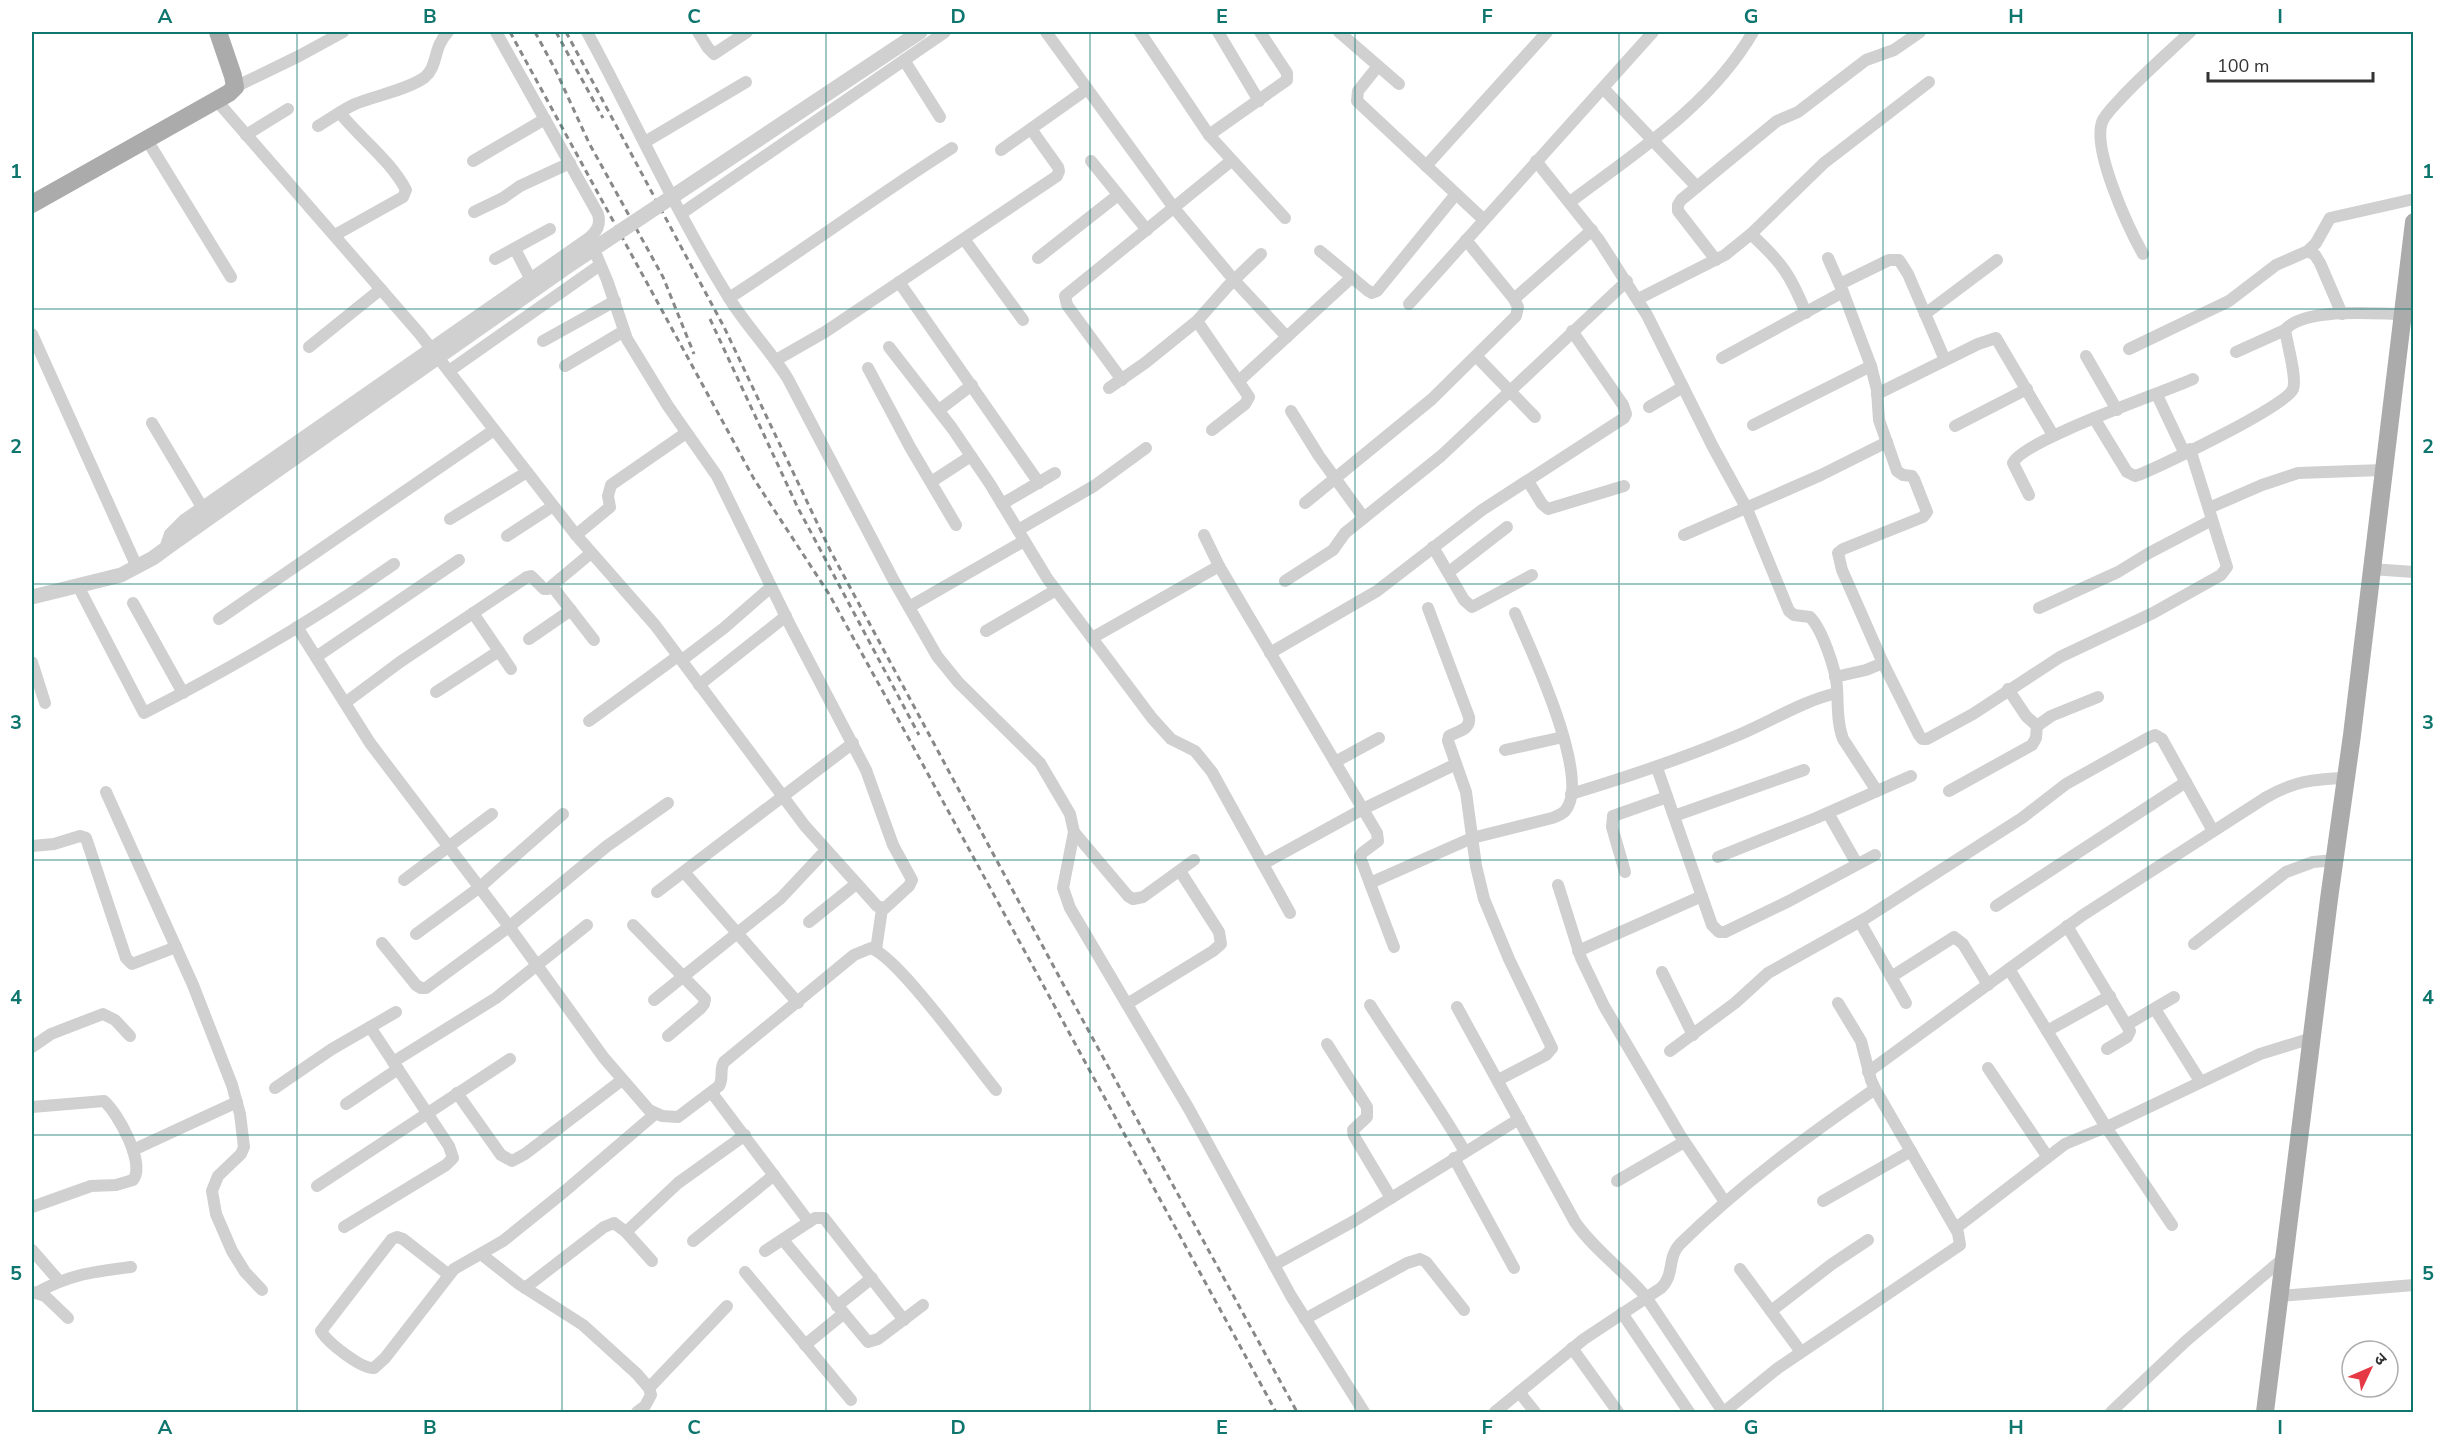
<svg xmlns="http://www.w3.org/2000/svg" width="2445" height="1444" font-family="'Nunito Sans','Noto Sans Devanagari',sans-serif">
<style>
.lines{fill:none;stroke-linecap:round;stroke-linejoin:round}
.minor{stroke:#d0d0d0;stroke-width:12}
.tertiary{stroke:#d0d0d0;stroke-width:15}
.primary{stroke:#ababab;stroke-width:18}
.rail{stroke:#888;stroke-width:3;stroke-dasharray:6 4.5;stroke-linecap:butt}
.tertiary-bridge{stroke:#d0d0d0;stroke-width:15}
.grid{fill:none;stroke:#0f766e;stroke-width:1.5;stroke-opacity:0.55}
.neatline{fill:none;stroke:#0f766e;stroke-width:2}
.grid-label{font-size:20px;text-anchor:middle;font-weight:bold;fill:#0f766e}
</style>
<rect width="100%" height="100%" fill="#fff"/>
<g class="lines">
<g class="minor">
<path d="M587 32C635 120 676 213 729 298 747 327 771 351 788 379L894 581 937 656 958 682 1040 763 1070 814 1074 832 1063 888 1070 908 1189 1109 1291 1296 1364 1412"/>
<path d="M698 32 708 48 714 54 747 32"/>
<path d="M1046 32 1174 208 1234 280 1287 337"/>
<path d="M1140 32 1209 135 1285 218"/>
<path d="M1218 32 1259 101"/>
<path d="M1339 32 1399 84"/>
<path d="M904 60 940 117"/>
<path d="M1378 66 1358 91 1357 101 1484 220"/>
<path d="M235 87 299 56 343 32"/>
<path d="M1603 88 1697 187"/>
<path d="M217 101 419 333 576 535 655 625 805 826 877 906 885 908 909 886 912 880 893 845 866 770 789 623 717 476 668 406 627 339 607 280 589 238"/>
<path d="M318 126C330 119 342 110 355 104 374 96 410 89 425 77 438 66 433 47 448 32"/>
<path d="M246 135 288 109"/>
<path d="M1209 135 1287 80V73L1260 32"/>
<path d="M147 140 231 277"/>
<path d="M645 142 746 82"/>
<path d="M1001 150 1087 89"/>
<path d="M473 161 545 119"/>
<path d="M1091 161 1147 230"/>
<path d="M1536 161 1599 240 1647 315 1713 447 1747 509 1789 611 1794 615 1810 617C1822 629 1836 670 1837 687 1838 705 1837 723 1843 739L1877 791"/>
<path d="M1426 166 1547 32"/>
<path d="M1570 202C1635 153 1711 105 1753 32"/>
<path d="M474 212 503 198 520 186 570 163"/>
<path d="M682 213 945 32"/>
<path d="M1751 234C1782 263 1790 274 1806 313"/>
<path d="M335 235 403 197 406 190C391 161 360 138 340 113"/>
<path d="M964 239 1023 320"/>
<path d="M515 249 530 278"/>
<path d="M1320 251 1367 290 1372 293 1377 291 1456 194"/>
<path d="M2308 251 2316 243 2330 218 2414 199"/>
<path d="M2143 254C2129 229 2090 146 2103 120 2108 111 2117 103 2124 95 2145 73 2168 53 2190 32"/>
<path d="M1038 258 1118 195"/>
<path d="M1828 258 1843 292 1871 366 1877 390 1879 420 1897 471 1903 475 1912 476 1914 479 1927 512 1923 517 1843 549 1838 553 1842 570 1883 663 1866 670 1835 677"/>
<path d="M495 259 550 229"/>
<path d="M1716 260 1678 211V205L1681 200 1777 121 1798 112 1866 60 1894 50 1920 32"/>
<path d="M899 282 1039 483"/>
<path d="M1840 284 1889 260H1899L1908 274 1945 360"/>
<path d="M729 298C804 250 876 196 952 148"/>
<path d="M1514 299 1592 230"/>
<path d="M1638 299 1725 255 1751 234 1824 163 1929 82"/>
<path d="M1409 304 1653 32"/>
<path d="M1925 314 1997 260"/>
<path d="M1197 321 1249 397 1245 404 1212 430"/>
<path d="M32 334 137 567"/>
<path d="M543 341 615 301"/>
<path d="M309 347 381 289"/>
<path d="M889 347 952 428 990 484 1047 578 1152 718 1171 739 1195 751 1212 772 1290 913"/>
<path d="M2129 349 2229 301 2276 265 2308 251 2315 255 2320 263 2342 314"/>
<path d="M2236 352 2285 330"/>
<path d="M1476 356 1535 417"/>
<path d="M2086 356 2117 410"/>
<path d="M1722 358 1843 292"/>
<path d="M776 360 825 332 1057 176 1059 171 1058 167 1031 129"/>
<path d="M565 366 624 331"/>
<path d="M868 368 910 447 956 525"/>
<path d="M449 371 600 265"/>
<path d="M1122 380 1067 305 1065 296 1231 161"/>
<path d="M1240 380 1352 277"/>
<path d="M1109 388 1145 363 1197 321 1228 286 1261 254"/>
<path d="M1877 394 1978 344 1996 338 2053 435"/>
<path d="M2157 395 2184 452"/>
<path d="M1649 407 1683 387"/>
<path d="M939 410 972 385"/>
<path d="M1291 411 1319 456 1364 518"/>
<path d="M2094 418 2127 472 2135 476 2141 474C2164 464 2287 406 2293 389 2297 379 2288 347 2286 335L2285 330C2303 307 2375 314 2402 314"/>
<path d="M152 423 202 507"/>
<path d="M1753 425 1871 366"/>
<path d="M1955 426 2027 389"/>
<path d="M1528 481 1542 504 1548 509 1624 486"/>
<path d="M931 482 971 456"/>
<path d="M2029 495 2013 463C2023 440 2162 393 2193 379"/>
<path d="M1305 503 1432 399 1516 316 1518 307 1514 299 1466 240"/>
<path d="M1002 504 1055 473"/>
<path d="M2209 508 2262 485 2298 473 2383 470"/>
<path d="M450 519 527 472"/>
<path d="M1018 530 1094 486 1146 448"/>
<path d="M576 535 610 507 608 496 611 485 686 433"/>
<path d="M1204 535 1219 566 1377 833 1378 841 1362 853 1360 857 1394 947"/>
<path d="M1684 535 1821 475 1887 442"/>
<path d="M507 536 553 506"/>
<path d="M1433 547 1464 600 1472 607 1532 575"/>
<path d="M165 549 170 534 184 520 589 238C597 231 601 225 598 214L496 32"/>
<path d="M2371 569 2414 572"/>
<path d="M1449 572 1507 527"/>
<path d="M1285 581 1333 550 1345 533 1441 456 1627 281"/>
<path d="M78 586 144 713C230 669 314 620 394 564"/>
<path d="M552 586 594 640"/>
<path d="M133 603 183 693"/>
<path d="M909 607 1024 541"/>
<path d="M1428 608 1469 717C1471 730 1458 731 1449 736L1448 741 1466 792 1476 866 1484 899 1509 959 1552 1048 1546 1055 1498 1080"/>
<path d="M2039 608 2118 572 2149 553 2212 520"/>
<path d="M473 613 511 669"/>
<path d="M219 619 494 430"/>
<path d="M297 627 370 743 505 921 604 1058 649 1110 662 1116 678 1117 719 1086C724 1078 719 1070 724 1062L854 955 871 948C899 958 973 1062 996 1090"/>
<path d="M986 631 1056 590"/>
<path d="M1092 638 1219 566"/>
<path d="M529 639 571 610"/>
<path d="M1270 653 1377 591 1482 510 1624 418 1626 414 1623 405 1572 331"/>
<path d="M316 657 459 560"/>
<path d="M682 660 724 628 771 587"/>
<path d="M32 662 45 703"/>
<path d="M1883 663 1919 735 1922 739H1927L1973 714 2060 657 2153 613 2221 575 2227 567 2190 449"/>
<path d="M699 685 786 616"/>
<path d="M2008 689 2026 716 2037 726"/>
<path d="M436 692 499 651"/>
<path d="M345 703 400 662 527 577 531 576 544 589H548L591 553"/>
<path d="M589 721 678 656"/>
<path d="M1505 750 1563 737"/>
<path d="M1335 762 1379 738"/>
<path d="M1657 768 1712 925 1719 932H1725L1789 901 1875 855"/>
<path d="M1949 791 2032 745 2036 738 2037 726 2051 716 2098 697"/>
<path d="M106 792 193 985 232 1085 240 1114 244 1147 241 1154 218 1176 212 1191 216 1214 232 1251 245 1272 262 1290"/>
<path d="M1571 794C1627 777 1682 759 1736 736 1770 722 1802 701 1837 693"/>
<path d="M1828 813 1857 864"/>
<path d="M1674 816 1804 770"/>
<path d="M1074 832 1128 896 1133 899 1143 897 1194 860"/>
<path d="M32 846 54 844 80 836 86 838 126 958 132 964 176 947"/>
<path d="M1718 857 1816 818 1911 776"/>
<path d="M1263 864 1363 809 1456 764"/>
<path d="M684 872 798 1003"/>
<path d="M1625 872 1612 827 1613 816 1667 797"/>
<path d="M404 880 492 814"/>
<path d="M1370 883 1472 838 1552 818C1557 816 1561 815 1565 811 1593 780 1530 648 1515 613"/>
<path d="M1558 885 1581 958 1604 1006 1680 1135 1725 1202"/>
<path d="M657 892 853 743"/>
<path d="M1996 906 2186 782"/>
<path d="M809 922 856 884"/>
<path d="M1860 922 1906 1003"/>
<path d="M633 925 705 999 704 1004 701 1008 668 1036"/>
<path d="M2067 926 2130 1031 2127 1037 2107 1049"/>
<path d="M416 934 480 887 563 814"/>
<path d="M382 943 416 985 421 988H426L510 926 607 846 668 803"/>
<path d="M2194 944 2286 872 2313 862 2335 860"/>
<path d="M876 950 882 909"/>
<path d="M1578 951 1702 896"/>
<path d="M2009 969 2106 1127 2172 1225"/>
<path d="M1662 972 1693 1035"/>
<path d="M1891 977 1954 937 1963 944 1988 985"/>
<path d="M654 1000 781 898 826 850"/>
<path d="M1127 1004 1213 951 1221 944 1219 932 1180 871"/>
<path d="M1370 1005C1401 1054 1436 1101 1465 1152"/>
<path d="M1457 1007 1575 1222C1595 1251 1624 1270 1646 1297L1723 1412"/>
<path d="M2155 1009 2200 1081"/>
<path d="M2128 1024 2174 997"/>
<path d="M2047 1031 2110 996"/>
<path d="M1327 1044 1367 1107V1117L1353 1130 1354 1136 1391 1198"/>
<path d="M32 1047 51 1034 103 1014 115 1020 130 1036"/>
<path d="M1670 1051 1735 1003 1768 973 1866 918 2022 818 2066 784 2150 737 2155 735 2162 739 2213 831"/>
<path d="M393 1062 496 998 587 925"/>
<path d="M1988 1068 2047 1156"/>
<path d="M1868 1072 2083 915 2265 798C2294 781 2313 779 2346 778"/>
<path d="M275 1088 332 1049 396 1012"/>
<path d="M457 1093 501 1155 512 1161 525 1154 622 1080"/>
<path d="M712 1093 809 1222"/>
<path d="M346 1104 398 1069"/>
<path d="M32 1107 104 1101C118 1113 146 1164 133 1180L116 1185 91 1186 32 1207"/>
<path d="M133 1150 237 1102"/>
<path d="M1454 1158 1514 1268"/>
<path d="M1617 1181 1684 1142"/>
<path d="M317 1186 510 1059"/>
<path d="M1823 1201 1911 1151"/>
<path d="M344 1227 446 1165 453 1158 449 1146 370 1027"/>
<path d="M1956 1228 2065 1144 2111 1125 2260 1054 2312 1038"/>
<path d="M626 1232 678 1183 745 1135"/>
<path d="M783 1240 868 1342 878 1339 923 1305"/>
<path d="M693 1241 774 1175"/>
<path d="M32 1250 59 1281"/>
<path d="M765 1251 815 1218H824L904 1320"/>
<path d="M481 1254 519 1284 583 1325 637 1374 649 1388 651 1395 645 1406 637 1412"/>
<path d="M1274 1265 1354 1221 1519 1119"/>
<path d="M1740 1269 1801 1352"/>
<path d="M745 1272 851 1400"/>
<path d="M449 1275 403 1239 397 1237 392 1239 321 1331C327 1342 361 1369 374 1368L385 1358 454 1269 503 1241 565 1191 655 1114"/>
<path d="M525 1288 604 1227 614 1223 626 1232 652 1261"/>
<path d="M33 1292 45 1296 68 1318"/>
<path d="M36 1293C71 1274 92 1272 131 1267"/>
<path d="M2280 1296 2414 1285"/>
<path d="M837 1306 872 1278"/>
<path d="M1771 1311 1832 1264 1868 1240"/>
<path d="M1622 1313 1689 1412"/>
<path d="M1305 1319 1407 1263 1420 1259 1426 1262 1464 1310"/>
<path d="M805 1345 843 1314"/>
<path d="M1572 1348 1618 1412"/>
<path d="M649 1388 727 1306"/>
<path d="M1519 1392 1535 1412"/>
<path d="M1495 1412 1584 1339 1661 1288C1675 1275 1667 1257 1680 1244 1740 1185 1806 1137 1875 1089"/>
<path d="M1724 1412 1778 1368 1960 1245 1958 1233 1875 1089 1871 1080 1861 1041 1838 1003"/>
<path d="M2111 1412 2186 1341 2285 1257"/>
</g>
<path class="tertiary" d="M32 597 121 575 153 558 179 539"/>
<g class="primary">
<path d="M32 204 229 93 235 87 233 76 218 32"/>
<path d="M2265 1412 2329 899 2352 735 2414 222"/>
</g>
<g class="rail">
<path d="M510 32 754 479 829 594 892 708 1276 1412"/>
<path d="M535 32 556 71 589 143 663 277 694 354"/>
<path d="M556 32 603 118"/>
<path d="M566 32 724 327 830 550 1069 995 1297 1412"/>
<path d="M710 319 798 508 919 735"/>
</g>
<path class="tertiary-bridge" d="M179 539 565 268 920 32"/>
</g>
<path class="grid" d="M297 32V1412M562 32V1412M826 32V1412M1090 32V1412M1355 32V1412M1619 32V1412M1883 32V1412M2148 32V1412M32 309H2414M32 584H2414M32 860H2414M32 1135H2414"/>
<rect width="2445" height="1444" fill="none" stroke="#ffffff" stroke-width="66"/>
<g transform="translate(2370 1369) rotate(46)"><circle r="28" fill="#ffffff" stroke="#adadad" stroke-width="1.5"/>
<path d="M0-4.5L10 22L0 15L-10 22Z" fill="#e63946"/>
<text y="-9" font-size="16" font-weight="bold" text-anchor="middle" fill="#333333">उ</text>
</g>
<path d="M2208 72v9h165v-9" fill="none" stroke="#333333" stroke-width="3"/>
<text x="2217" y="72" font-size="18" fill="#333333" stroke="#ffffff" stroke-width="4.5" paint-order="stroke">100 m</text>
<rect x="33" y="33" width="2379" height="1378" class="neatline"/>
<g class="grid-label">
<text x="165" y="23">A</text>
<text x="430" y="23">B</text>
<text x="694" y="23">C</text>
<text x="958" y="23">D</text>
<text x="1222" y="23">E</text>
<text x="1487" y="23">F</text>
<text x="1751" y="23">G</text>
<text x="2016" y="23">H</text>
<text x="2280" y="23">I</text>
<text x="16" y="178">1</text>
<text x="2428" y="178">1</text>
<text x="16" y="453">2</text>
<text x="2428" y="453">2</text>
<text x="16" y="729">3</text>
<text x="2428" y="729">3</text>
<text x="16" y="1004">4</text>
<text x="2428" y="1004">4</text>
<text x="16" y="1280">5</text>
<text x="2428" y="1280">5</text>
<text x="165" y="1434">A</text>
<text x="430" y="1434">B</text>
<text x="694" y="1434">C</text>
<text x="958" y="1434">D</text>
<text x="1222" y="1434">E</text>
<text x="1487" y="1434">F</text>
<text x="1751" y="1434">G</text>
<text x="2016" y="1434">H</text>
<text x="2280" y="1434">I</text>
</g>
</svg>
